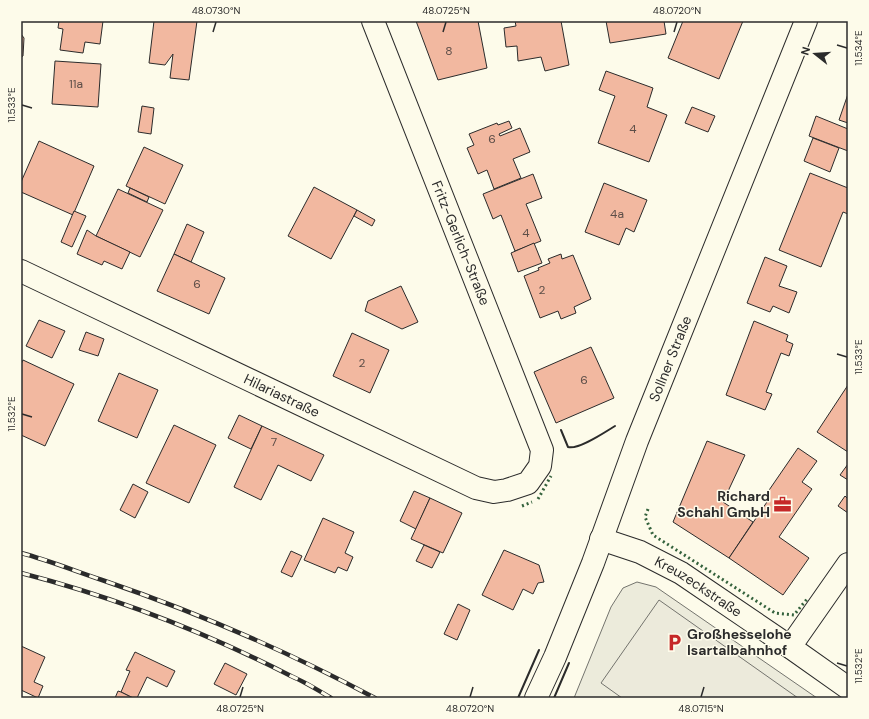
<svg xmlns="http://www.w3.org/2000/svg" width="869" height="719" font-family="'DM Sans',sans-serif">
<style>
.green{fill:#ecebdb;stroke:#74746e}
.parking{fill:#eceadb;stroke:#74746e}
.building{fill:#f2b8a0;stroke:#2b2b2b}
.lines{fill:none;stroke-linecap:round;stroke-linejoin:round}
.minor-casing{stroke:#2b2b2b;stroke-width:24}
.minor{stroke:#fdfbea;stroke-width:22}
.rail-casing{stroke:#2b2b2b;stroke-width:4.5}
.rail{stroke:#fdfbea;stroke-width:3;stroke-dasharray:9;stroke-linecap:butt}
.hedge{stroke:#34623c;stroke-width:3;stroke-dasharray:2 3;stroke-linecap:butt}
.wall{stroke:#2b2b2b;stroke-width:2}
.ticks{fill:none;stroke:#2b2b2b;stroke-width:1.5}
.labels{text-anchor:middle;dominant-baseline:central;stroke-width:3;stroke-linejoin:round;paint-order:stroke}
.number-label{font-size:12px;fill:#5d4e48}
.street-label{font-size:14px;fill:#2b2b2b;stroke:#fdfbea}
.poi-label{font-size:14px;font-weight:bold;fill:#2b2b2b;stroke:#fdfbea;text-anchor:end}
.neatline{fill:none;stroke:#2b2b2b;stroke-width:1.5}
.ticks-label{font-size:10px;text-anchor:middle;fill:#2b2b2b}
</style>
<rect width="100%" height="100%" fill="#fdfbea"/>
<path class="green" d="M637 582 656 587 817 698H574L611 607 623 588Z"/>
<path class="parking" d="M659 600 798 698H622L601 683Z"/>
<g class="building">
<path d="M59 21H103L100 44 85 42 83 53 60 50 63 29 58 28Z"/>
<path d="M154 21H197L189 80 170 78 173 54 165 65 149 63Z"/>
<path d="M416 21H478L487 68 438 80Z"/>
<path d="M515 21H561L569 65 545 71 541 57 518 61 517 46 506 47 504 28 516 26Z"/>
<path d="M606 21H664L666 34 610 43Z"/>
<path d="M683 21H743L719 79 668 58Z"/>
<path d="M21 34 24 38 23 56 21 57Z"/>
<path d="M55 61 101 64 98 107 52 104Z"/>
<path d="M606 71 653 88 647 107 667 115 649 162 598 143 615 96 599 90Z"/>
<path d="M848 94V123L839 120Z"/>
<path d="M142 106 154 108 151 134 138 132Z"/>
<path d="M692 107 715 116 708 132 685 123Z"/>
<path d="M816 116 848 129V151L809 136Z"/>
<path d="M509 121 512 128 499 134 500 136 520 128 530 152 513 159 521 178 494 189 487 170 478 174 467 148 474 145 469 134 497 123 498 125Z"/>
<path d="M813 138 839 148 830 172 804 161Z"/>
<path d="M39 141 94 166 73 215 21 192V182Z"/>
<path d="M144 147 183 165 165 204 126 186Z"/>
<path d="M810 173 848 188V214L843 212 821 267 779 250Z"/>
<path d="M533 174 542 198 526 204 541 241 515 251 501 215 493 219 483 194Z"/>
<path d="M604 183 647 200 634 232 626 228 619 245 585 232Z"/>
<path d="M314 187 357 210 331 259 288 236Z"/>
<path d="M130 188 149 197 147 202 128 193Z"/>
<path d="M118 189 163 210 140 257 96 236Z"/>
<path d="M357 210 375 220 372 226 354 216Z"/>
<path d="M74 211 86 216 72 247 61 242Z"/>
<path d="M187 224 204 232 191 262 174 254Z"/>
<path d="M87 230 96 236 130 252 122 269 104 261 102 265 77 254Z"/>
<path d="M534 243 542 263 518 272 511 253Z"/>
<path d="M174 254 225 278 209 314 157 291Z"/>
<path d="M561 254 562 259 573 255 591 299 574 307 576 313 561 319 558 311 540 318 524 276 539 270 538 268 550 263 548 259Z"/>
<path d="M765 257 787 266 779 286 797 292 789 313 773 306 770 312 747 303Z"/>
<path d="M401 286 418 322 402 329 365 311 368 301Z"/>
<path d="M39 320 65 331 52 358 26 346Z"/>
<path d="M754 321 788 335 786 341 793 344 789 356 781 353 766 392 772 394 765 410 726 395Z"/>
<path d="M86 332 104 339 98 356 79 350Z"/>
<path d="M352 333 389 350 370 393 333 376Z"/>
<path d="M591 347 614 398 556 423 534 372Z"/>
<path d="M23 360 74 384 45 446 21 435V364Z"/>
<path d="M119 373 158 390 137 438 98 421Z"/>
<path d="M848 385V452L817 432Z"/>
<path d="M239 415 262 426 251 449 228 438Z"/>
<path d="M174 425 216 445 189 503 146 483Z"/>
<path d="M262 426 324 455 311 481 278 465 261 500 234 487Z"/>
<path d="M707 441 745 455 723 502 753 522 729 558 673 522Z"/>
<path d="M798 448 817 461 802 482 812 489 779 537 809 558 783 595 729 558 769 499 765 496Z"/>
<path d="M848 464V480L840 475Z"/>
<path d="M133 484 148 492 135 518 120 510Z"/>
<path d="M414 491 430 498 416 529 400 521Z"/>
<path d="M845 496 848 499V513L838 506Z"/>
<path d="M430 498 462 513 443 553 411 539Z"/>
<path d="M323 518 354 532 345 553 353 557 347 571 338 567 335 573 304 560Z"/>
<path d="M424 545 440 552 432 568 416 561Z"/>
<path d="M504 550 539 565 544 582 538 583 533 594 523 589 513 610 482 595Z"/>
<path d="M291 551 302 556 292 577 281 572Z"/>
<path d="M458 604 470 610 457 640 444 634Z"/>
<path d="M21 646 45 657 34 682 43 686 38 698 21 690Z"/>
<path d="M135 652 175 671 167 687 147 677 137 698H133L121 692 130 671 126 670Z"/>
<path d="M225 663 247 674 236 695 214 684Z"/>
<path d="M118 691 121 692 133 698H115Z"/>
</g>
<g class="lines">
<defs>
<g id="minor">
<path id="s1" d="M21 271 476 488 494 492 507 490 528 483 540 466 542 450 373 21"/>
<path id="s2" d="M601 539 640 552 681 573 790 647 848 688"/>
<path d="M790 647 848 564"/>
<path id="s3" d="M536 698 555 657 593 563 637 441 806 21"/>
</g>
</defs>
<use href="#minor" class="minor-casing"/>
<use href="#minor" class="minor"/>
<defs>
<g id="rail">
<path d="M21 553C48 560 75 571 102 580 196 612 287 651 375 698"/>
<path d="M21 573C114 597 205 632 291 676 305 682 318 690 331 698"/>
</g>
</defs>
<use href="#rail" class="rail-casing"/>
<use href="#rail" class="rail"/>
<g class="hedge">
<path d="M538 499 551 476"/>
<path d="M522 506 532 502"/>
<path d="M648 509 645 517 653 535 775 613 794 615 807 599"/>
</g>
<g class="wall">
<path d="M561 430 568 447C579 450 605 432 615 426"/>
<path d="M518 698 539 650"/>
<path d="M554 698 569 663"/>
</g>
</g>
<path class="ticks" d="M213 32 216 22M443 32 446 22M674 32 677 22M837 45 847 48M22 105 32 108M837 354 847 357M22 414 32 417M837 663 847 666M240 697 243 687M470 697 473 687M701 697 704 687"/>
<defs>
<symbol id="office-bare" viewBox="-9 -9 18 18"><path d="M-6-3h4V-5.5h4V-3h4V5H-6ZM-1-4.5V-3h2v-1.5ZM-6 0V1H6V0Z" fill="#c62828" stroke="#fdfbea" stroke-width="2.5" paint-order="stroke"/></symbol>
<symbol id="parking-bare" viewBox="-9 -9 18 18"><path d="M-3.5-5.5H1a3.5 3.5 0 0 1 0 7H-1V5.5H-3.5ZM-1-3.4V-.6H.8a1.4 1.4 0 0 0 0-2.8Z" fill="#c62828" stroke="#fdfbea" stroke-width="2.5" paint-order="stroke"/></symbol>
</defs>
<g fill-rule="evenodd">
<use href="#office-bare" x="770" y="492" width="25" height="25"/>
<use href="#parking-bare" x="662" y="630" width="25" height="25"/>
</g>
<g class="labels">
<g class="number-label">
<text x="449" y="51">8</text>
<text x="76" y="84">11a</text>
<text x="633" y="129">4</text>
<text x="492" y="139">6</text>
<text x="617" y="214">4a</text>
<text x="526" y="233">4</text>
<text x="197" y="284">6</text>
<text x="542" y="290">2</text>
<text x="362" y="363">2</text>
<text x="584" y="380">6</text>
<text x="274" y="442">7</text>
</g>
<g class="street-label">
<text transform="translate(461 243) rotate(68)">Fritz-Gerlich-Straße</text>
<text stroke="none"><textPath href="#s3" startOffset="365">Sollner Straße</textPath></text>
<text stroke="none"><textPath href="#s1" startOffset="289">Hilariastraße</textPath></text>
<text stroke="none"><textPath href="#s2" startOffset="109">Kreuzeckstraße</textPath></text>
</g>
<g class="poi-label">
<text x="770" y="496">Richard<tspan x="770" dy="16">Schahl GmbH</tspan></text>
<text x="687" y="634" text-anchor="start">Großhesselohe<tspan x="687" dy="16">Isartalbahnhof</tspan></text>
</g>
</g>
<rect width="869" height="719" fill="none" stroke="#fdfbea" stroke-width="44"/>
<g transform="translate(815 54) rotate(287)" stroke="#fdfbea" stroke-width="3" paint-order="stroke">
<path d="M0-3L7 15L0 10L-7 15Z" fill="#2b2b2b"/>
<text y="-6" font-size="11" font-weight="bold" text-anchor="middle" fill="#2b2b2b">N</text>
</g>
<rect x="22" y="22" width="825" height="675" class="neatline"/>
<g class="ticks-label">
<text x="216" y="14">48.0730°N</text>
<text x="446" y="14">48.0725°N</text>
<text x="677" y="14">48.0720°N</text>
<text transform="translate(858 48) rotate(-90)" y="4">11.534°E</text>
<text transform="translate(11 105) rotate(-90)" y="4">11.533°E</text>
<text transform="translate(858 357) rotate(-90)" y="4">11.533°E</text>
<text transform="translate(11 414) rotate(-90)" y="4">11.532°E</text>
<text transform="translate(858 666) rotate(-90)" y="4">11.532°E</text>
<text x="240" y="712">48.0725°N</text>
<text x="470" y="712">48.0720°N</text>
<text x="701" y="712">48.0715°N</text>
</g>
</svg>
